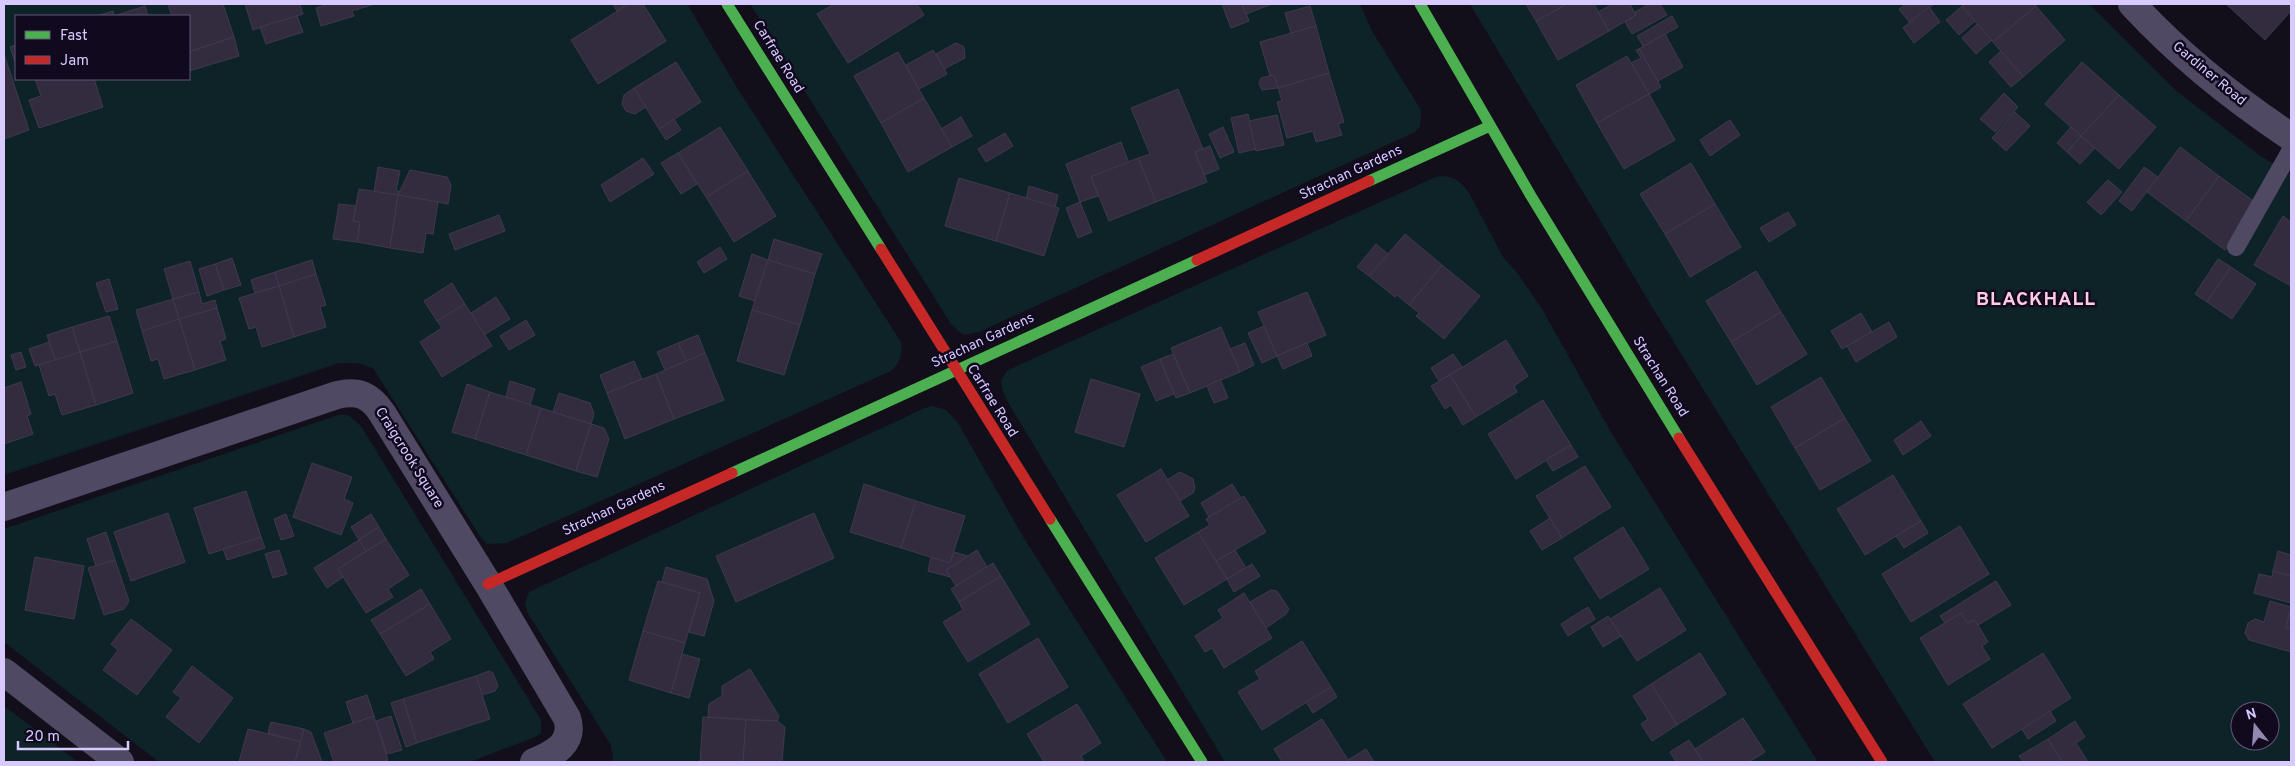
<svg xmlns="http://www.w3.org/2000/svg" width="2295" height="766" font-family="Overpass,sans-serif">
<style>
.green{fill:#0e2328;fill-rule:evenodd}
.building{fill:#322c3e;stroke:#403850}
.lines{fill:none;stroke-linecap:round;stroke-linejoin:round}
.lane{stroke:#4f4964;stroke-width:18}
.street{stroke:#4f4964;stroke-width:28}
.fast{stroke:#4caf50;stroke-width:11}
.jam{stroke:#c62828;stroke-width:11}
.labels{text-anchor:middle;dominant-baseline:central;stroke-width:5;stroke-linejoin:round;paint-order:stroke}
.street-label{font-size:14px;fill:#d8c9ff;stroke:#110a1f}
.district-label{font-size:19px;font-weight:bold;letter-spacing:1px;fill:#ffcbe3;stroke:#110a1f}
</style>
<rect width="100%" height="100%" fill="#120f1a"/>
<g class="green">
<path d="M4 4H687L739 91 901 342C902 355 901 362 891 371L507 543 487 544 481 538 373 368 358 363H339L4 475ZM16 16H189V79H16Z"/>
<path d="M750 4H1360L1373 33 1421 110 1420 126 1415 132 979 332 963 335 951 324Z"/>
<path d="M1470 4H2089L2174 89 2259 155 2291 174V762H1935L1654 310ZM2240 711H2270V741H2240Z"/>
<path d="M1444 176C1456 178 1462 183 1469 193L1503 257 1518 274 1542 309 1612 434 1818 762H1225L1009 404 1003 392 1001 381 1007 371 1021 364 1436 177Z"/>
<path d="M933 406 946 410 958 423 1025 540 1167 762H608L613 759 611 745 527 612 525 603 529 592 925 408Z"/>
<path d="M338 415H348L361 426 541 720V733L535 737 470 762H159L4 642V529Z"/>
<path d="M4 706 78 762H4Z"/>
</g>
<g class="building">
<path d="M168 4H223L234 37 189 52V16H172Z"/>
<path d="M245 4H300L303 14 253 30Z"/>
<path d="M329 4H375L352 11 354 16 321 26 316 8Z"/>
<path d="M613 4H629L617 11Z"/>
<path d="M629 4H643L666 41 598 84 571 40Z"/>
<path d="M834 4H917L924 15 848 63 817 14Z"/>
<path d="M1222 4H1242L1249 21 1231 28Z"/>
<path d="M1242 4H1272L1246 14Z"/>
<path d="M1526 4H1567L1536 21Z"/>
<path d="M1567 4H1594L1609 31 1558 60 1536 21Z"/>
<path d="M1613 4H1630L1636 15 1609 31 1598 12Z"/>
<path d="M1649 4H1660L1667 15 1632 34 1625 22 1636 15 1635 12Z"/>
<path d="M1906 4H1934L1910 23 1899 9Z"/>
<path d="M1964 4H2034L2036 6 1993 42 1962 6Z"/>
<path d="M2226 4H2291V11L2265 40Z"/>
<path d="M145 6 148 16H97L113 11 114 16Z"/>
<path d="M1310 6 1316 26 1291 33 1285 13Z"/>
<path d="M1962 6 1975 21 1959 35 1946 20Z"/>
<path d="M2036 6 2065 40 2023 77 1993 42Z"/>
<path d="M1929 7 1940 22 1914 43 1903 28Z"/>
<path d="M297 16 303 32 266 44 260 27Z"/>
<path d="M1672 16 1678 27 1643 46 1637 36Z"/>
<path d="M1977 24 1992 40 1976 54 1962 38Z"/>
<path d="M1316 26 1329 73 1278 88 1274 75 1270 76 1260 42Z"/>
<path d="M1665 34 1683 67 1658 81 1639 49Z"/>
<path d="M234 37 239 56 189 71V52Z"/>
<path d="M956 43 964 47 965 58 944 69 936 54Z"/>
<path d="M16 45V65L10 47Z"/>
<path d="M1639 49 1661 87 1649 94 1631 63 1641 58 1636 50Z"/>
<path d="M933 50 947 74 919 89 906 65Z"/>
<path d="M2001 51 2023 77 2011 87 1989 62Z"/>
<path d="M898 52 924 98 881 123 854 76Z"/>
<path d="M4 54 29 130 4 139Z"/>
<path d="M1627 56 1649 94 1597 123 1576 85Z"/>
<path d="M676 62 701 102 659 129 634 88Z"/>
<path d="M2082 62 2119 95 2081 136 2045 104Z"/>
<path d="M1329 73 1344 122 1338 124 1342 135 1316 142 1313 131 1287 138 1277 102 1282 101 1278 88Z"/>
<path d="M1274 75 1278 88 1262 90 1259 83 1261 78Z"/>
<path d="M35 79H94L103 107 39 128 29 100 41 96Z"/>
<path d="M634 88 646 107 635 114 626 111 622 104 624 95Z"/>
<path d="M1178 89 1203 149 1195 152 1207 182 1156 202 1138 158 1150 154 1131 108Z"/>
<path d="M2004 93 2018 107 1995 132 1980 119Z"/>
<path d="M1649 94 1675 140 1624 169 1597 123Z"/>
<path d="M2119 95 2156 127 2119 169 2081 136Z"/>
<path d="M924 98 952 147 908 172 881 123Z"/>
<path d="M2015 112 2030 126 2006 151 1992 138Z"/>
<path d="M1248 114 1256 149 1239 153 1231 118Z"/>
<path d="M1277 115 1284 145 1256 151 1249 121Z"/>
<path d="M961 117 972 136 952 147 941 129Z"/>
<path d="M674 119 681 130 666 140 659 129Z"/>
<path d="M1730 120 1740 135 1710 156 1700 140Z"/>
<path d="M720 127 748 171 706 197 678 153Z"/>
<path d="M1223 127 1234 152 1220 158 1209 134Z"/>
<path d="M2071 127 2081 136 2067 152 2057 143Z"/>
<path d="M1005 133 1013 146 986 162 978 149Z"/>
<path d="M2081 136 2095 148 2080 164 2067 152Z"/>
<path d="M1121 142 1129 163 1091 177 1098 196 1080 202 1066 164Z"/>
<path d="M1210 146 1219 169 1204 175 1195 152Z"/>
<path d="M2180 147 2219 176 2186 221 2147 192Z"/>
<path d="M678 153 697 184 681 194 661 163Z"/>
<path d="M643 158 654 174 610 202 601 185Z"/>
<path d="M1138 158 1156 202 1109 221 1091 177Z"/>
<path d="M1691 163 1715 204 1665 234 1640 194Z"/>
<path d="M378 167 400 171 396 191H399L398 195 374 192Z"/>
<path d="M2144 167 2158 177 2132 211 2119 201Z"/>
<path d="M410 170 447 177 451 185 448 204 398 195Z"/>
<path d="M748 171 776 216 734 242 706 197Z"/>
<path d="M2219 176 2259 205 2225 250 2186 221Z"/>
<path d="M959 178 1010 193 996 241 945 226Z"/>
<path d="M2108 180 2122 192 2101 215 2087 202Z"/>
<path d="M1029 186 1058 195 1055 207 1026 199Z"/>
<path d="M359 189 398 195 390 248 357 242 360 222 353 221Z"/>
<path d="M1010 193 1059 208 1044 256 996 241Z"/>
<path d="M398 195 438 202 433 234 426 233 423 253 390 248Z"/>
<path d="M1080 202 1092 232 1078 238 1066 208Z"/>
<path d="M339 204 356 206 353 221 360 222 357 242 333 239Z"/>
<path d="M1715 204 1741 247 1690 277 1665 234Z"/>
<path d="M1788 212 1796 225 1769 242 1760 228Z"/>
<path d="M499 215 505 231 455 250 449 234Z"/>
<path d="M2283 216 2291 222V286L2254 265Z"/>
<path d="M1405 234 1442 265 1409 305 1397 295 1395 297 1369 276Z"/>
<path d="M774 239 822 254 815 274 768 260Z"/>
<path d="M1376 244 1388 254 1369 276 1357 267Z"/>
<path d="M720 247 727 259 704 273 697 262Z"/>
<path d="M752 254 768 260 755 301 739 296Z"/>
<path d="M232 258 241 285 224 290 215 264Z"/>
<path d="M2218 259 2231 267 2207 302 2195 294Z"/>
<path d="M312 260 316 274 279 286 275 272Z"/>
<path d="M768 260 815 274 800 325 752 310Z"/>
<path d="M190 261 199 292 173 299 164 269Z"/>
<path d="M215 264 224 290 207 296 199 269Z"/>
<path d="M1442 265 1480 296 1444 339 1416 316 1419 313 1409 305Z"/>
<path d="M2231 267 2256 284 2232 319 2207 302Z"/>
<path d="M1756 271 1781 312 1731 342 1706 301Z"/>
<path d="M275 272 279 286 255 293 251 280Z"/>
<path d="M316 274 326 305 320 307 326 327 294 337 279 286Z"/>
<path d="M109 279 118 309 106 312 96 283Z"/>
<path d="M452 283 465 304 437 321 424 301Z"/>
<path d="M279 286 294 337 262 347 256 327 249 329 239 298Z"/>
<path d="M199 292 202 304 215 300 217 308 179 319 173 299Z"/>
<path d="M1307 292 1326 335 1277 356 1258 312Z"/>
<path d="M496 297 510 319 484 335 471 313Z"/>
<path d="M173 299 179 319 142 331 136 310Z"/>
<path d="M465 304 492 346 442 377 420 342 442 328 437 321Z"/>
<path d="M217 308 226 339 220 341 226 360 195 370 179 319Z"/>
<path d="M752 310 800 325 784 375 737 361Z"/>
<path d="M1781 312 1807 354 1757 385 1731 342Z"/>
<path d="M1861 313 1872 332 1842 349 1831 331Z"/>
<path d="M109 316 117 341 80 352 72 327Z"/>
<path d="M179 319 195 370 164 379 158 359 151 361 142 331Z"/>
<path d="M526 320 535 335 509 350 500 336Z"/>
<path d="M1889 322 1897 337 1856 362 1847 346Z"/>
<path d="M1264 326 1277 356 1262 363 1248 333Z"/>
<path d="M72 327 80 352 55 360 47 335Z"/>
<path d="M1221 327 1240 372 1190 393 1171 348Z"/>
<path d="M698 335 705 353 686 361 678 343Z"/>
<path d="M1506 340 1528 376 1514 386 1517 392 1476 417 1450 375Z"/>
<path d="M117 341 133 393 96 405 80 352Z"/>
<path d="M49 342 55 360 35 366 29 349Z"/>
<path d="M678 343 686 361 665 370 657 352Z"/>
<path d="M1245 343 1254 365 1240 372 1230 349Z"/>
<path d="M1307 343 1312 356 1283 369 1277 356Z"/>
<path d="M21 352 26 367 16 370 11 355Z"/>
<path d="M80 352 96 405 62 415 55 394 49 396 39 365Z"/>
<path d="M705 353 724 400 674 419 656 374Z"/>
<path d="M1173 354 1190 393 1176 398 1160 359Z"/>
<path d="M1453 354 1462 367 1439 381 1431 368Z"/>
<path d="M1160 359 1174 394 1156 401 1141 367Z"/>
<path d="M634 361 642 379 607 393 600 375Z"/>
<path d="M656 374 674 419 625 439 607 393Z"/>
<path d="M1450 375 1476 417 1463 425 1451 405 1445 409 1431 386Z"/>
<path d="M1821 377 1845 418 1795 448 1771 407Z"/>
<path d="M1091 379 1140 394 1124 447 1075 432Z"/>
<path d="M1220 379 1228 398 1214 403 1207 386Z"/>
<path d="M510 381 535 389 530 405 506 397Z"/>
<path d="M21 382 31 414 27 416 33 434 4 444V388Z"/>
<path d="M467 384 490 392 475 439 452 432Z"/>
<path d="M490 392 541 408 526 455 475 439Z"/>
<path d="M559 393 590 403 594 414 591 424 553 412Z"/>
<path d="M1543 400 1571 445 1516 479 1488 434Z"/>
<path d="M541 408 591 424 576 471 526 455Z"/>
<path d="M1845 418 1871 461 1820 490 1795 448Z"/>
<path d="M1921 421 1931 436 1903 455 1894 440Z"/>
<path d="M591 424 604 428 609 439 597 477 576 471Z"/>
<path d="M1571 445 1578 457 1553 471 1546 460Z"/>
<path d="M312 463 352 477 344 499 353 503 341 535 293 517Z"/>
<path d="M1585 466 1611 507 1562 538 1536 496Z"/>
<path d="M1161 469 1189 516 1146 542 1117 495Z"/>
<path d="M1180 472 1193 479 1195 488 1193 493 1180 501 1167 480Z"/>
<path d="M1893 475 1921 521 1865 555 1837 509Z"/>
<path d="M864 484 916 501 901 548 850 532Z"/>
<path d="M1232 484 1241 498 1209 517 1201 503Z"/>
<path d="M246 491 261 537 209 554 194 508Z"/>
<path d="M1244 496 1266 532 1216 561 1198 532 1210 525 1206 519Z"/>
<path d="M916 501 965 516 950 563 901 548Z"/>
<path d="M168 513 185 562 131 581 114 532Z"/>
<path d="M814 513 834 558 736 602 716 556Z"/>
<path d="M286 514 294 536 281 540 274 519Z"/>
<path d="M371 514 379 527 359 540 351 527Z"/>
<path d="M1550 518 1562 538 1542 550 1530 531Z"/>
<path d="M1921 521 1928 533 1904 548 1896 536Z"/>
<path d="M1960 526 1989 574 1911 622 1882 574Z"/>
<path d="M379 527 386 539 366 551 359 540Z"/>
<path d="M1623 527 1649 569 1600 599 1574 558Z"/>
<path d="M106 532 115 560 96 566 87 539Z"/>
<path d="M1198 532 1227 579 1184 605 1155 558Z"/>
<path d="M261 537 265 548 227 560 223 549Z"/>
<path d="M386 539 409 575 388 589 393 597 366 613 338 569Z"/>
<path d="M359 540 366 551 338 569 343 577 327 588 314 568Z"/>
<path d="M279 550 287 574 273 578 265 554Z"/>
<path d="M977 550 987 567 956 586 946 570Z"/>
<path d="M1235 550 1246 568 1227 579 1216 561Z"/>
<path d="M2278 551 2291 555V576L2273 571Z"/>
<path d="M954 552 968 556 946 570 950 577 928 571 931 557 950 563Z"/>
<path d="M35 557 84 566 74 619 25 610Z"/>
<path d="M115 560 129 601 124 609 104 615 88 568Z"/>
<path d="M993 563 1001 576 959 602 951 589Z"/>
<path d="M1252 564 1260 576 1234 592 1227 579Z"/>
<path d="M666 567 707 579 714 601 704 636 689 632 700 593 662 582Z"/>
<path d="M2273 571 2291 576V603L2254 593 2259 574 2272 577Z"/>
<path d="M1001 576 1030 624 968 662 943 622 963 610 959 602Z"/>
<path d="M658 581 700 593 685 643 643 631Z"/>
<path d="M1996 581 2011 605 1978 625 1974 620 1968 623 1961 613 1945 623 1940 616Z"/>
<path d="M1660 588 1686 630 1637 661 1610 619Z"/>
<path d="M421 589 430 604 380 634 371 620Z"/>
<path d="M1271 590 1277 591 1289 609 1286 614 1266 628 1250 602Z"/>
<path d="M1244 593 1272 638 1224 668 1212 648 1205 652 1195 636 1223 618 1218 610Z"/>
<path d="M2270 601 2291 607 2286 628 2291 629V652L2249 640 2245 633 2248 623 2255 619 2264 622Z"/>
<path d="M430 604 451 639 430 652 434 659 406 676 380 634Z"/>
<path d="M1588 607 1595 619 1568 636 1561 624Z"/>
<path d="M2291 608V629L2286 628Z"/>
<path d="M1961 613 1968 623 1974 620 1978 625 1988 642 1982 646 1990 659 1948 685 1920 638Z"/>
<path d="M1608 616 1621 636 1603 647 1591 627Z"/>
<path d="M131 619 172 650 137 695 103 670 118 650 111 644Z"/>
<path d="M643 631 685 643 671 693 629 680Z"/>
<path d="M1038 638 1068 687 1008 723 979 674Z"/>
<path d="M1302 641 1331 687 1262 730 1238 692 1260 679 1255 671Z"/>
<path d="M1700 653 1726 694 1677 725 1651 684Z"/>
<path d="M2043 653 2071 698 1992 748 1963 704Z"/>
<path d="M682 654 700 659 689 698 671 693Z"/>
<path d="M192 666 233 698 199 743 166 717 181 698 173 692Z"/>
<path d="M750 669 779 716 777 721 708 717 709 704 722 696V686Z"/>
<path d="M489 671 493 673 498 686 495 691 482 695 476 676Z"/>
<path d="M476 676 490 719 417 743 403 699Z"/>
<path d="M1651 684 1677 725 1652 741 1641 724 1648 719 1633 696Z"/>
<path d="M1331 687 1337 697 1313 713 1306 702Z"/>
<path d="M367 695 374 716 353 723 346 702Z"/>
<path d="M403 699 417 743 406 747 391 703Z"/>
<path d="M1077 704 1101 743 1081 756 1084 762H1044L1027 734Z"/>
<path d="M2050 711 2056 721 2028 739 2022 729Z"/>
<path d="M374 716 388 760 381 762H334L324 733Z"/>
<path d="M391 716 402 750 387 754 376 721Z"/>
<path d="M703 717 746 720 743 762H700Z"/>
<path d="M1743 718 1765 752 1749 762H1703L1695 749Z"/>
<path d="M1322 719 1348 760 1345 762H1282L1274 749Z"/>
<path d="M746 720 777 721 785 727 782 762H743Z"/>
<path d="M2075 721 2085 737 2076 743 2088 762H2062L2048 739Z"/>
<path d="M271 722 304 729 301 742 268 733Z"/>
<path d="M248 729 301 742 295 762H239Z"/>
<path d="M304 729 311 732 322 762H295Z"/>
<path d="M2048 739 2062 762H2023L2019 756Z"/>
<path d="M1689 740 1695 749 1703 762H1676L1670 752Z"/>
<path d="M1366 749 1374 762H1345L1348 760Z"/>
</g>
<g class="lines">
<path class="lane" d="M2236 247 2291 150"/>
<g class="street">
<path d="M2132 4C2179 55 2234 99 2291 137"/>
<path d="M4 507 337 395C358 390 370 395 382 413L488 584 567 718C575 743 554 754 534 762"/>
<path d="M4 672 120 762"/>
</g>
<g class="fast">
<path d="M727 4 881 249"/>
<path d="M1420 4 1531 196 1679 438"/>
<path d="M1369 181 1490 126"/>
<path d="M732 473 1197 260"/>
<path d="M1050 519 1202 762"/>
</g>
<g class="jam">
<path d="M881 249 1050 519"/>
<path d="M1197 260 1369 181"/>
<path d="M1679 438 1882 762"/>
<path d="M488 584 732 473"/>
</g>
</g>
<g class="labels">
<g class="street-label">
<text transform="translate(778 57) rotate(58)">Carfrae Road</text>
<text transform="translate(2209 74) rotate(40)">Gardiner Road</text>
<text transform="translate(1351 173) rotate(-25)">Strachan Gardens</text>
<text transform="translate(983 341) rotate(-25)">Strachan Gardens</text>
<text transform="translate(1660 377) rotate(58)">Strachan Road</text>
<text transform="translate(992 401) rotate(58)">Carfrae Road</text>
<text transform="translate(409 458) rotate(58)">Craigcrook Square</text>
<text transform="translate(614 509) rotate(-25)">Strachan Gardens</text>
</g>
<g class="district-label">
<text x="2036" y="300">BLACKHALL</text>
</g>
</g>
<rect width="2295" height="766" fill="none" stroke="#d8c9ff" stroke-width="10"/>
<rect x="15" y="15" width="175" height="65" fill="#110a1f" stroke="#615679"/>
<rect x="25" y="31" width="25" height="8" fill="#4caf50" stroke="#615679"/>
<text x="60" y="40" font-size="15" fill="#d8c9ff">Fast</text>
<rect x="25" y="56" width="25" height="8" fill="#c62828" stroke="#615679"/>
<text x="60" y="65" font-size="15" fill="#d8c9ff">Jam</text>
<g transform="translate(2255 726) rotate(343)"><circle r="24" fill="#110a1f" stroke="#615679"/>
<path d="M0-4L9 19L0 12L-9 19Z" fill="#9388af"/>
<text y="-8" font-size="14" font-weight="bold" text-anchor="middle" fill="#d8c9ff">N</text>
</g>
<path d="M18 741v8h110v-8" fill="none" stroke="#d8c9ff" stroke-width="2.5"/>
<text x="25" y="741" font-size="15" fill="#d8c9ff" stroke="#110a1f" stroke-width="4" paint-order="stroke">20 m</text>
</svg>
